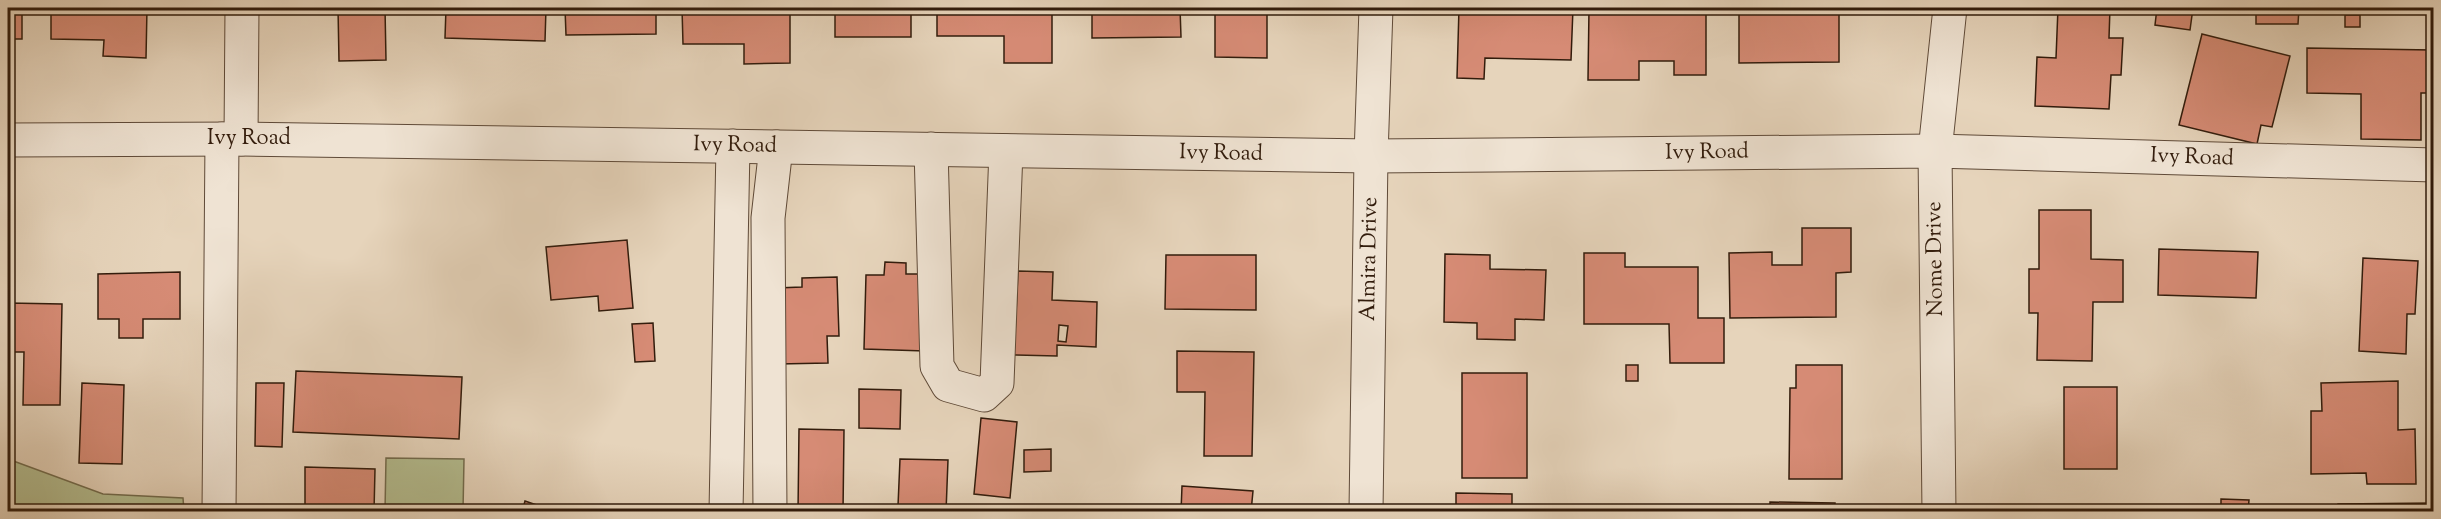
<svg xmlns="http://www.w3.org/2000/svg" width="2441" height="519" font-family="'Sorts Mill Goudy',serif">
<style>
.green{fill:#b4bd90;stroke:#736c4e;stroke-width:1.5}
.building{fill:#d68b75;stroke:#321c0c;stroke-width:1.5;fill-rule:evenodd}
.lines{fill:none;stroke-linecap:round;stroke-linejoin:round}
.minor-casing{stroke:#5f4a38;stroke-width:35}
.minor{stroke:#efe3d3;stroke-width:33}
.labels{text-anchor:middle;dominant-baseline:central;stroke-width:4.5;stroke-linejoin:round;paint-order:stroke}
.street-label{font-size:22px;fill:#321c0c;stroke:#efe3d3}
</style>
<rect width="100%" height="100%" fill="#e6d4bb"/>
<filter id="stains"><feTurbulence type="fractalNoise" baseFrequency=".00333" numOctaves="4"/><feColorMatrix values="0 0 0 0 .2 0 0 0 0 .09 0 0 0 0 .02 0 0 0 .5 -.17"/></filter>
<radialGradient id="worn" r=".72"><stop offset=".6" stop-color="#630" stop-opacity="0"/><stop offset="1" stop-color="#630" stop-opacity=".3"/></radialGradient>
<g class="green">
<path d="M386 458 464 459 463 511H385Z"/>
<path d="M8 459 103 494 183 498 184 511H8Z"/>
</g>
<g class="building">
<rect x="8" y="8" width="14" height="31"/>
<path d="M51 8H147L146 58 103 56 104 40 51 39Z"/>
<path d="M338 8H385L386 60 339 61Z"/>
<path d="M446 8H546L545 41 445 38Z"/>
<path d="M565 8H656V34L566 35Z"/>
<path d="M682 8H790V63L744 64V44H683Z"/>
<rect x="835" y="8" width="76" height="29"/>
<path d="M937 8H1052V63H1004V36H937Z"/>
<path d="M1092 8H1180L1181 37 1092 38Z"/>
<path d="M1215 8H1267V58L1215 57Z"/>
<path d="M1459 8H1573L1571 60 1485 58 1484 79 1457 78Z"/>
<path d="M1666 8H1706V75H1674V61H1639V80H1588L1589 9H1666Z"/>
<path d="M1790 8H1839V62L1739 63V10L1790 9Z"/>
<path d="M2058 8H2110L2109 38H2123L2121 75H2111L2109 109 2035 106 2037 57 2056 58Z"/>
<path d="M2157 8H2193L2190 30 2155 25Z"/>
<path d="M2256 8H2299L2298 24H2256Z"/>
<rect x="2345" y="15" width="15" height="12"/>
<path d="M2202 34 2290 56 2272 127 2261 125 2257 144 2179 125Z"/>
<path d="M2307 48 2432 50 2431 93H2421V140L2361 139V94L2307 93Z"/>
<path d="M2039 210H2091V259L2123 260V302H2093L2092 361 2037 360 2038 313H2029V269H2039Z"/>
<path d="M1802 228H1851V272L1836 273V317L1730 318 1729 253 1772 252V265H1802Z"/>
<path d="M627 240 633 308 599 311 598 296 551 300 546 247Z"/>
<path d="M2159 249 2258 252 2256 298 2158 295Z"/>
<path d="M1584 253H1625V267H1698V318H1724V363H1670L1669 324H1584Z"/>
<path d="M1445 254 1490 255V269L1546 270 1544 320 1515 319V340L1477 339V323L1444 322Z"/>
<path d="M1166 255H1256V310L1165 309Z"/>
<path d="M2363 258 2418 261 2415 314H2407L2406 354 2359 351Z"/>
<path d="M885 262 906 263V274H928L925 351 864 349 866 275H884Z"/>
<path d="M1018 271 1053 272 1052 300 1097 302 1096 347 1057 345V356L1014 355ZM1059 325 1068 326 1066 342 1058 341Z"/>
<path d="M180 272V319H143V338H119V319H98V274Z"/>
<path d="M837 277 839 336H827L828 363 778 364 776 288 802 287V278Z"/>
<path d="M8 303 62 304 60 405H23L24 352H8Z"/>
<path d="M653 323 655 361 635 362 632 324Z"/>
<path d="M1177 351 1254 352 1252 456H1204L1205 392H1177Z"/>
<rect x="1626" y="365" width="12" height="16"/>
<path d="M1796 365H1842V479H1789L1790 388H1796Z"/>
<path d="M296 371 462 377 459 439 293 432Z"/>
<rect x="1462" y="373" width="65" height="105"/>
<path d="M2398 381V430L2415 429 2416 484H2367L2366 473 2311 474V411H2322L2321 383Z"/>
<path d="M82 383 124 385 122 464 79 463Z"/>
<path d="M256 383H284L282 447 255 446Z"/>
<rect x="2064" y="387" width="53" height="82"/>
<path d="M859 389 901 390 900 429 859 428Z"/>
<path d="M981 418 1017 422 1010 498 974 494Z"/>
<path d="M799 429 844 430 843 512H798Z"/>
<path d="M1051 449V471L1024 472V450Z"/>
<path d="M900 459 948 460 946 512H923V506H898Z"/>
<path d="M305 467 375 469 374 512H305Z"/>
<path d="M1182 486 1253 491 1251 512H1181Z"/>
<path d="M1456 493 1512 494V512H1456Z"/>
<path d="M2221 499 2249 500 2248 512H2221Z"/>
<path d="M525 501 557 512H522Z"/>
<path d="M1770 502 1835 503V512H1770Z"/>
<path d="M2434 503V512H2338V504Z"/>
<rect x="2140" y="510" width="42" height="2"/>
</g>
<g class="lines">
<defs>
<g id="minor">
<path d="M241 139 242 8"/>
<path d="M8 140 241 139 1371 156 1935 151 2434 165"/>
<path d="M931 149 937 366 948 385 984 395 997 383 1006 151"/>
<path d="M219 512 222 139"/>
<path d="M726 512 733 146"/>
<path d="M770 512 768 218 776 147"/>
<path d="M1366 512 1371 156 1376 8"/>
<path d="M1939 512 1935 151 1950 8"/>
</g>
</defs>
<use href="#minor" class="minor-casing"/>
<use href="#minor" class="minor"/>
</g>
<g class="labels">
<g class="street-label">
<text x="249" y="139">Ivy Road</text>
<text transform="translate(735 146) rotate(1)">Ivy Road</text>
<text transform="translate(1707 153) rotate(-1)">Ivy Road</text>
<text transform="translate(1221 154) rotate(1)">Ivy Road</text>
<text transform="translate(2192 158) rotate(2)">Ivy Road</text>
<text transform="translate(1370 259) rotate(-89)">Almira Drive</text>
<text transform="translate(1936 259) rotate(-91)">Nome Drive</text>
</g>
</g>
<rect width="2441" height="519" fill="none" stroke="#e6d4bb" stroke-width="30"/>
<rect x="9" y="9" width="2423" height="501" fill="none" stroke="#321c0c" stroke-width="3"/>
<rect x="15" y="15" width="2411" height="489" fill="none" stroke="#321c0c" stroke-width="1.5"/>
<rect width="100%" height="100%" filter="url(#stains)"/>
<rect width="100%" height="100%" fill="url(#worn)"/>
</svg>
